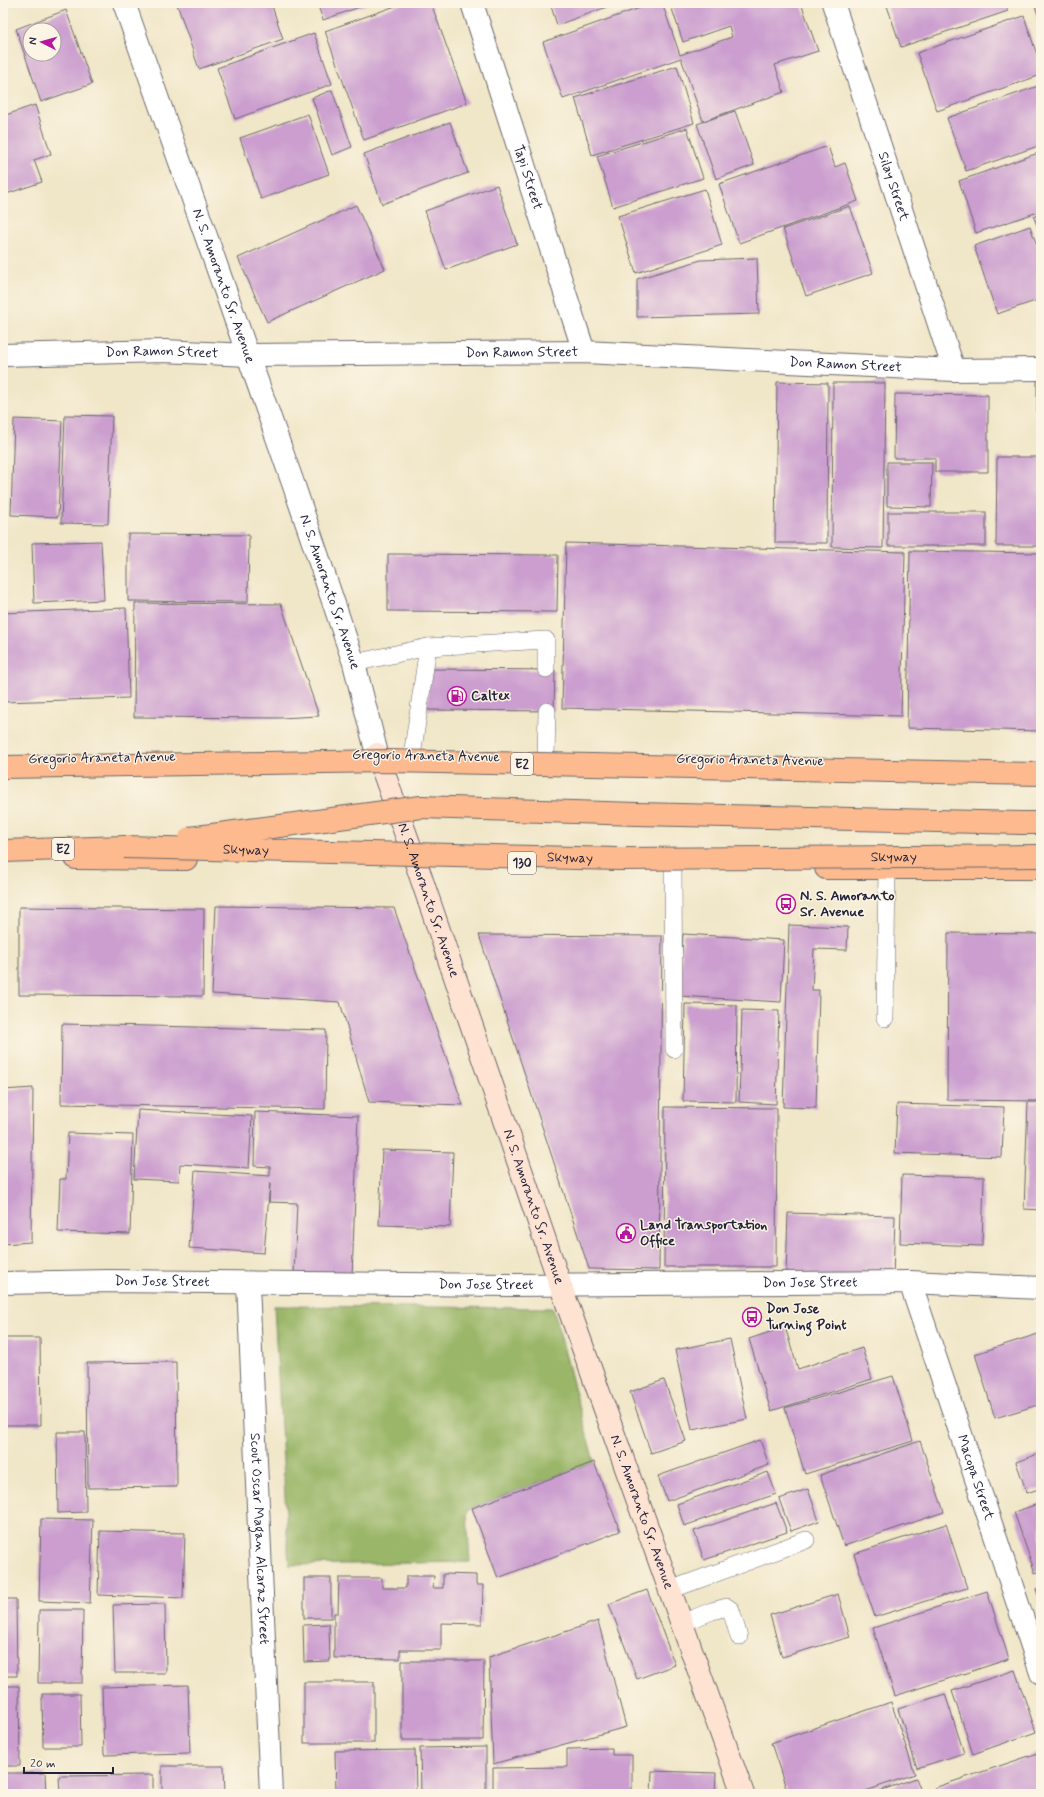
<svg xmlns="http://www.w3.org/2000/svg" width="1044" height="1797" font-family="Mynerve,sans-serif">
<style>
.forest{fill:#9ab668;stroke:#5e6c52}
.building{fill:#cb9ecf;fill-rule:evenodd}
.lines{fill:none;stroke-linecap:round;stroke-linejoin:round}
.lane-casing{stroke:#6a676c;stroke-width:18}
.street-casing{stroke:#6a676c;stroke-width:24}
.secondary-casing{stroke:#6a676c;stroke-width:24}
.primary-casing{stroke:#6a676c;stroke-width:24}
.highway-casing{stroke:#6a676c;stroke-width:24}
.lane{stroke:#fff;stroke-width:17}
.street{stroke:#fff;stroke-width:22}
.secondary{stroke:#fee3d2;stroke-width:22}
.primary{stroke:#fcba8e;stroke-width:22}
.highway{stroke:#fcba8e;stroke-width:22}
.highway-bridge-casing{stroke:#6a676c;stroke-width:24;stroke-linecap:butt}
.highway-bridge{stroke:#fcba8e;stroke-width:22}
.labels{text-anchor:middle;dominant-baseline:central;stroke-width:3;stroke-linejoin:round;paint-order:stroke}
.shield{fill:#fcf5e5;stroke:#63616e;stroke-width:1}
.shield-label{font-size:13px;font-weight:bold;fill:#22223b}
.street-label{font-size:14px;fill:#22223b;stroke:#fcf5e5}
.poi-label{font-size:14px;font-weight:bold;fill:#22223b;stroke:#fcf5e5;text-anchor:start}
</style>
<rect width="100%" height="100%" fill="#fcf5e5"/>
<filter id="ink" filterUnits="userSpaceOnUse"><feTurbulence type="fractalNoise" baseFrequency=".025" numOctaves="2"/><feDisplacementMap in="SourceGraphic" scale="8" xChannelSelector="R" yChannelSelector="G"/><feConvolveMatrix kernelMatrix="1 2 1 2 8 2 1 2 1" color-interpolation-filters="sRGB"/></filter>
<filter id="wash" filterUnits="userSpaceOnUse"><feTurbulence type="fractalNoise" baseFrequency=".012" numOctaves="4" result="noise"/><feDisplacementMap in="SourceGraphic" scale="16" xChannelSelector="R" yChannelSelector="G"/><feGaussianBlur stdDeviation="0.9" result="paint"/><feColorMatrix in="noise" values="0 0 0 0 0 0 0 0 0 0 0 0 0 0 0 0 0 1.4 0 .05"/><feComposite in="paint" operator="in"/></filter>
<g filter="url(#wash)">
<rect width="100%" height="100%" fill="#f0e6c8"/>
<path class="forest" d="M274 1306 553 1308 594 1462 472 1508 467 1513 470 1562 289 1565Z"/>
<g id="blocks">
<g class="building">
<path d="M179 3H271L283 39 199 69 177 4Z"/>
<path d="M317 3H371L323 20Z"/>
<path d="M404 3H431L467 103 364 140 325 31Z"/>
<path d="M550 3H618L557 25Z"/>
<path d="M654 3H662L680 55 732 37 729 26 683 42 670 3H801L818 51 775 65 784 92 703 121 681 58 563 99 543 42Z"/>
<path d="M886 3H1005L1008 11 901 47Z"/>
<path d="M1034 3H1041V17L1039 18Z"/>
<path d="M66 10 92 84 41 102 16 29ZM30 30H54V54H30Z"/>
<path d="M1024 16 1041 67V75L937 111 917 53Z"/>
<path d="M314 33 332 84 235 119 217 68Z"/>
<path d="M677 66 694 123 592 155 575 98Z"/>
<path d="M1041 85V145L966 171 947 118Z"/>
<path d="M332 90 352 147 332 155 312 98Z"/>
<path d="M35 105 51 154 34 160 42 182 3 195V116Z"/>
<path d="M735 111 754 165 716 179 697 124Z"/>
<path d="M308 114 329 174 261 199 240 138Z"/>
<path d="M450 122 468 173 382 204 364 154Z"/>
<path d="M687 128 703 178 613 207 597 156Z"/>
<path d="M828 146 835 167 845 163 858 201 739 243 719 184Z"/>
<path d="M1041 152V211L976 233 959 181Z"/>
<path d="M497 185 517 244 446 270 425 211Z"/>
<path d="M705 189 722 245 636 273 618 216Z"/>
<path d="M356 205 385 269 267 322 238 258Z"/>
<path d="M850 206 873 273 806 296 783 229Z"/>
<path d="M1041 214V237L1034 217Z"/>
<path d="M1030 226 1041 257V299L997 314 974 246Z"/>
<path d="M757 258 759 314 637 317V279L701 260Z"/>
<rect x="1037" y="377" width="4" height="41"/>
<path d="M777 382 828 383 827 543H775Z"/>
<path d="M833 383H885L883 548 832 547Z"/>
<path d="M895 394 988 395V472H935V458H894Z"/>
<path d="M65 415 112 416 108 524 61 523Z"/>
<path d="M14 419 62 421 58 517 11 515Z"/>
<path d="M997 457H1041V546H996Z"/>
<path d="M887 462H932L931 507 887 506Z"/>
<rect x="888" y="512" width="98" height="34"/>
<path d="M128 534 249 535 248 602 128 601Z"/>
<path d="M101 541 104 600 34 603 32 543Z"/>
<path d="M566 543 905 552 901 716 562 708Z"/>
<path d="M910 551 1041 553V731L907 728Z"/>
<path d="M388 554 558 555 557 612 388 611Z"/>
<path d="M135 603 281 604 319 716 280 718 134 717Z"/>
<path d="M126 608 129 698 3 702V613Z"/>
<path d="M428 669 555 670 554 711 428 710Z"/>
<path d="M216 906 394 908 463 1105 369 1102 340 1002 212 994Z"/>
<path d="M19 907 204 909 203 996 19 995Z"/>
<path d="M789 925 848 927 847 950 814 949 812 990H819L816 1108 783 1107Z"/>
<path d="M948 933 1041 934V1101L947 1100Z"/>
<path d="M683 934 784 940 781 1002 679 996Z"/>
<path d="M479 935 662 936 659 1270 589 1269Z"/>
<path d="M685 1004 737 1005 736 1102 683 1101Z"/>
<path d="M742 1010 779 1011 776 1104 739 1102Z"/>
<path d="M62 1024 326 1030 325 1109 61 1104Z"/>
<path d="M33 1088 31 1242 3 1244V1090Z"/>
<path d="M1028 1102H1041V1210L1024 1209Z"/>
<path d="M897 1104 1004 1107 1002 1157 895 1153Z"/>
<path d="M665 1107 777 1108 776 1267H664Z"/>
<path d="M138 1110 252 1116 249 1168 180 1164 179 1181 134 1179Z"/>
<path d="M255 1112 358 1116 352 1277 294 1275 297 1203 269 1202 270 1183 264 1253 189 1248 195 1171 270 1176V1167L254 1166Z"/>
<path d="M68 1133 133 1135 130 1234 58 1232 60 1179H66Z"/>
<path d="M382 1150 453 1152 450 1227 379 1225Z"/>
<path d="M902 1175 984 1177 982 1246 900 1243Z"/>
<path d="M788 1213 895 1216 893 1279 786 1275Z"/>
<path d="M785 1327 798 1369 862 1348 872 1379 771 1411 749 1339Z"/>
<path d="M1041 1333V1404L995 1418 975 1354Z"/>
<path d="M3 1338H40L41 1425H3Z"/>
<path d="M730 1339 747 1419 692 1430 675 1350Z"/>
<path d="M176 1362 177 1487 88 1488 87 1363Z"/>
<path d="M893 1376 913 1441 805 1474 785 1408Z"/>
<path d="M664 1380 686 1441 651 1453 630 1392Z"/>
<path d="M57 1432H85L86 1512 58 1513Z"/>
<path d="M760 1440 769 1465 667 1501 658 1476Z"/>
<path d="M920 1441 944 1512 844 1546 820 1475Z"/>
<path d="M1041 1453V1488L1027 1493 1016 1462Z"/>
<path d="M594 1462 620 1531 498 1578 472 1508Z"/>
<path d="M768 1472 776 1494 684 1526 677 1504Z"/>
<path d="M808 1489 819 1521 791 1531 779 1499Z"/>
<path d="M776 1503 787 1532 704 1560 694 1531Z"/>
<path d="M1041 1503V1571L1035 1573 1014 1512Z"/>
<path d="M41 1519 93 1520 90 1603 39 1601Z"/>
<path d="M946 1524 967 1588 875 1617 854 1554Z"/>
<path d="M100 1531 185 1533 183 1598 98 1595Z"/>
<path d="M443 1574 476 1575V1585H483L482 1624 441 1623V1650H400V1659L334 1658V1613H338L339 1578H382V1588H406V1576H434L433 1588H443Z"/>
<rect x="304" y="1578" width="27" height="40"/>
<path d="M1041 1587V1604L1036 1589Z"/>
<path d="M647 1590 675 1665 637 1679 609 1604Z"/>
<path d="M987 1591 1009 1659 895 1696 873 1628Z"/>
<path d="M838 1594 850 1637 782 1657 770 1615Z"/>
<path d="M3 1599H16L17 1676H3Z"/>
<path d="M165 1604 166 1673H115L113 1605Z"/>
<path d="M39 1610H83L82 1683H38Z"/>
<path d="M598 1621 626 1727 493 1764 489 1657Z"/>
<path d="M329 1624 330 1661 304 1662 303 1625Z"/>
<path d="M402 1661H484L483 1740H402Z"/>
<path d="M1015 1670 1036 1732 973 1754 952 1691Z"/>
<rect x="304" y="1682" width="70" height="61"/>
<path d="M188 1685 190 1753 104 1755 102 1687Z"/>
<path d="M3 1686H19L20 1766H3Z"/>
<path d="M42 1694H80L81 1747H43Z"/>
<path d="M945 1694 964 1753 917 1768 898 1709Z"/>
<path d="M891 1702 915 1774 857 1794H788L771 1743Z"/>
<path d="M486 1747V1794H421L420 1748Z"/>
<path d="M612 1748V1755H632V1794H493V1768L567 1767V1749Z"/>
<path d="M415 1750 416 1794H336L335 1751Z"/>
<path d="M1041 1752V1794H936L934 1788Z"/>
<path d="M162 1766H224L225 1794H162Z"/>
<path d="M652 1771 716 1773 715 1794H651Z"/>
<path d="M3 1773H45L46 1794H3Z"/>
<path d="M153 1775V1794H60L59 1776Z"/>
<path d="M916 1778 922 1794H871Z"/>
</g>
</g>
</g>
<g filter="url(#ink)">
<use href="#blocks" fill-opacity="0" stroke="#6a676c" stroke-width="1"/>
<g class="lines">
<defs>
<g id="lane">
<path d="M354 663 428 647"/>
<path d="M412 756 428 647 546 640V669"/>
<path d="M546 758 547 711"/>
<path d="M673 867 674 1049"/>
<path d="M885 1018 887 869"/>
<path d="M670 1590 806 1540"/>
<path d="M682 1623 712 1611 727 1607 731 1610 739 1637"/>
</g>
<g id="street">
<path id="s1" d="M124 3 294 486 354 663 377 754"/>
<path id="s2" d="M472 3 584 352"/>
<path id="s3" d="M833 3 954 370"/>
<path id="s4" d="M3 355 164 351 248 355 584 352 954 370 1041 369"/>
<path id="s5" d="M910 1282 1041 1673"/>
<path id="s6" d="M3 1283 108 1281 510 1285 910 1282 1041 1288"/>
<path id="s7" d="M248 1284 271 1794"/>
</g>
<g id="secondary">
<path id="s8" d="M377 754 415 860 560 1284 743 1794"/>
</g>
<g id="primary">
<path d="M76 858 186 859"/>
<path d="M826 868H1041"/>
</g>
<g id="highway">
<path d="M1022 823H1041"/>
<path d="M3 851 124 847"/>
</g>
</defs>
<use href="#lane" class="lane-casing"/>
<use href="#street" class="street-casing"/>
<use href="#secondary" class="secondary-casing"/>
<use href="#primary" class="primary-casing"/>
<use href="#highway" class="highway-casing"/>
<use href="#lane" class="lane"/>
<use href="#street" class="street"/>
<use href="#secondary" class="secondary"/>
<use href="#primary" class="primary"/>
<use href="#highway" class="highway"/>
<defs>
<g id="highway-bridge">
<path d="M3 767 387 761 1041 774"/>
<path d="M190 838 421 807 637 814 1022 823"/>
<path id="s9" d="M124 847 619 859 1041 856"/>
</g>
</defs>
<use href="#highway-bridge" class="highway-bridge-casing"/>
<use href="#highway-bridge" class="highway-bridge"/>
</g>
</g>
<defs>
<symbol id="fuel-ring" viewBox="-11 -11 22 22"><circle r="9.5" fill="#fcf5e5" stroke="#b5179e" stroke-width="1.5"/><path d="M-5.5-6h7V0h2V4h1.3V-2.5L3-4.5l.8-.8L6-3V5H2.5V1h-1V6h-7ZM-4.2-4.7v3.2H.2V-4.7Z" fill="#b5179e"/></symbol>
<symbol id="bus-ring" viewBox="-11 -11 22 22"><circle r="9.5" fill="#fcf5e5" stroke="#b5179e" stroke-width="1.5"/><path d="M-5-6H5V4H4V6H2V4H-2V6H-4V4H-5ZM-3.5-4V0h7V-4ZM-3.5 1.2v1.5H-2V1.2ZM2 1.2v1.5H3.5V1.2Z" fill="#b5179e"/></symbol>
<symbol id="civic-ring" viewBox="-11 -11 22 22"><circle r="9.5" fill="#fcf5e5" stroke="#b5179e" stroke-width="1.5"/><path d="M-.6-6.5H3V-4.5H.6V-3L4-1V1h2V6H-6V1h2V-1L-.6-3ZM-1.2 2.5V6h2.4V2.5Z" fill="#b5179e"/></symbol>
</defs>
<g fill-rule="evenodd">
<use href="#fuel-ring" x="446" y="685" width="22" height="22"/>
<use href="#bus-ring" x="775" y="893" width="22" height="22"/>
<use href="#civic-ring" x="615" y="1222" width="22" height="22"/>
<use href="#bus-ring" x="741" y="1306" width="22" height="22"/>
</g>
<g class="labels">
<g class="shield">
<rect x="511" y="753" width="22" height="22" rx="3"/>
<rect x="52" y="838" width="22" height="22" rx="3"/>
<rect x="508" y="852" width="28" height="22" rx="3"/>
</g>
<g class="shield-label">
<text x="522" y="764">E2</text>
<text x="63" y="849">E2</text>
<text x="522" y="863">130</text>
</g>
<g class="street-label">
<text stroke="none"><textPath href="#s2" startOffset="183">Tapi Street</textPath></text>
<text stroke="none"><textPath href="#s3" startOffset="193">Silay Street</textPath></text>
<text stroke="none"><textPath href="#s1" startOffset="300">N. S. Amoranto Sr. Avenue</textPath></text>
<text stroke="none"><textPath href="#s4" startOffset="519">Don Ramon Street</textPath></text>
<text stroke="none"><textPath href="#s4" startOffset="159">Don Ramon Street</textPath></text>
<text stroke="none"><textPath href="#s4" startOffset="843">Don Ramon Street</textPath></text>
<text stroke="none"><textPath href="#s1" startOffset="624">N. S. Amoranto Sr. Avenue</textPath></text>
<text transform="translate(426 756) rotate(1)">Gregorio Araneta Avenue</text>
<text transform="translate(102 758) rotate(-1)">Gregorio Araneta Avenue</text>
<text transform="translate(750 760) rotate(1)">Gregorio Araneta Avenue</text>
<text stroke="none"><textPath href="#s9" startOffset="122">Skyway</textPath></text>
<text stroke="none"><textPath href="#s9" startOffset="446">Skyway</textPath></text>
<text stroke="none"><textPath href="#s9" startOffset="770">Skyway</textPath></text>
<text stroke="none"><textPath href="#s8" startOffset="155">N. S. Amoranto Sr. Avenue</textPath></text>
<text stroke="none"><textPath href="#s8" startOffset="479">N. S. Amoranto Sr. Avenue</textPath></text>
<text stroke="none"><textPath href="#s6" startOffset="159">Don Jose Street</textPath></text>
<text stroke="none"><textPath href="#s6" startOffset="807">Don Jose Street</textPath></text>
<text stroke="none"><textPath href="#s6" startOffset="483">Don Jose Street</textPath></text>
<text stroke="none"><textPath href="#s5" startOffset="206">Macopa Street</textPath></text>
<text stroke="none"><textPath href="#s8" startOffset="803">N. S. Amoranto Sr. Avenue</textPath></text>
<text stroke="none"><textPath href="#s7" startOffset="255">Scout Oscar Magan Alcaraz Street</textPath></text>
</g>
<g class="poi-label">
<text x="471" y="696">Caltex</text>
<text x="800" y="896">N. S. Amoranto<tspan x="800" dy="16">Sr. Avenue</tspan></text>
<text x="640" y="1225">Land Transportation<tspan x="640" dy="16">Office</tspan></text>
<text x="766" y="1309">Don Jose<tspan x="766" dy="16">Turning Point</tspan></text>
</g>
</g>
<rect width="1044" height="1797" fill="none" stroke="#fcf5e5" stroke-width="16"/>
<g transform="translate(42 42) rotate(276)"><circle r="19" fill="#fcf5e5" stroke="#a5a1a1"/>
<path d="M0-3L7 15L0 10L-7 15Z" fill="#b5179e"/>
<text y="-6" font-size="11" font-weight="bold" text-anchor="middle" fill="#22223b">N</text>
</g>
<path d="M24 1767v6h89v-6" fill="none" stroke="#22223b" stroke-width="2"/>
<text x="30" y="1767" font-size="12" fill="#22223b" stroke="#fcf5e5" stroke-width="3" paint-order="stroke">20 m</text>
</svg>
